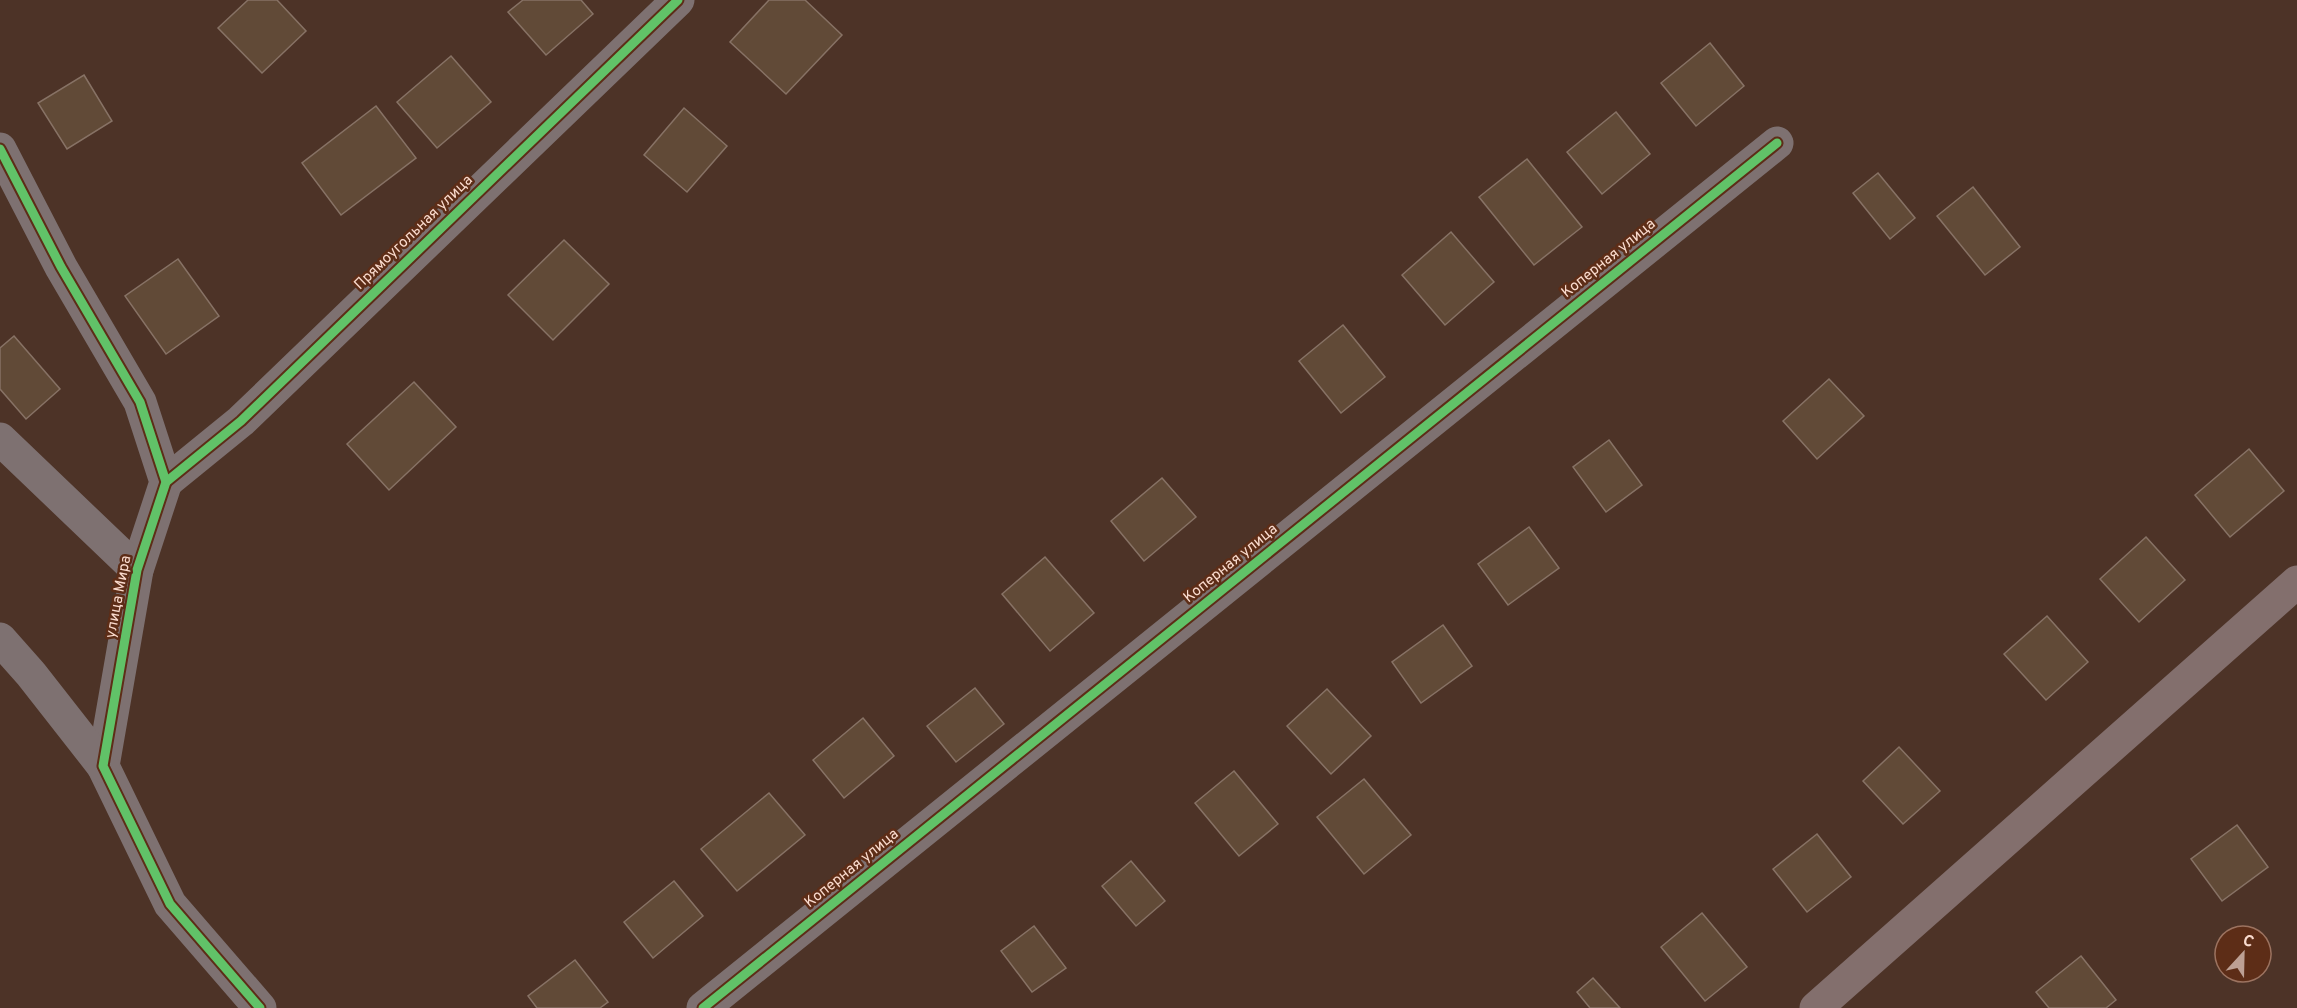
<svg xmlns="http://www.w3.org/2000/svg" width="2297" height="1008" font-family="Overpass,sans-serif">
<style>
.building{fill:#614a37;stroke:#877265;stroke-width:1.5}
.lines{fill:none;stroke-linecap:round;stroke-linejoin:round}
.minor{stroke:#7e7171;stroke-width:33}
.major{stroke:#836f6d;stroke-width:33}
.cycleway-casing{stroke:#5d2d17;stroke-width:13}
.cycleway{stroke:#61c268;stroke-width:9}
.labels{text-anchor:middle;dominant-baseline:central;stroke-width:5;stroke-linejoin:round;paint-order:stroke}
.street-label{font-size:15px;fill:#fadbce;stroke:#5d2d17}
</style>
<rect width="100%" height="100%" fill="#4d3327"/>
<g class="building">
<path d="M248 0H277L306 31 262 73 218 28Z"/>
<path d="M523 0H581L593 14 546 55 508 12Z"/>
<path d="M769 0H805L842 35 786 94 730 42Z"/>
<path d="M1710 43 1744 86 1696 126 1661 83Z"/>
<path d="M451 56 491 102 437 148 397 102Z"/>
<path d="M84 75 112 121 67 149 38 103Z"/>
<path d="M376 106 416 158 341 215 302 163Z"/>
<path d="M684 108 727 146 687 192 644 155Z"/>
<path d="M1616 112 1650 154 1602 194 1567 152Z"/>
<path d="M1527 159 1582 227 1534 265 1479 197Z"/>
<path d="M1878 173 1915 218 1890 239 1853 193Z"/>
<path d="M1973 187 2020 247 1985 275 1937 216Z"/>
<path d="M1451 232 1494 282 1445 325 1402 275Z"/>
<path d="M564 240 609 284 553 340 508 295Z"/>
<path d="M178 259 219 316 166 354 125 296Z"/>
<path d="M1343 325 1385 377 1341 413 1299 361Z"/>
<path d="M14 336 60 389 26 419 0 389V348Z"/>
<path d="M1829 379 1864 416 1817 459 1783 421Z"/>
<path d="M414 382 456 427 389 490 347 444Z"/>
<path d="M1609 440 1642 485 1606 512 1573 467Z"/>
<path d="M2249 449 2284 491 2230 537 2195 495Z"/>
<path d="M1162 478 1196 517 1144 561 1111 521Z"/>
<path d="M1529 527 1559 568 1508 605 1478 564Z"/>
<path d="M2146 537 2185 580 2139 622 2100 579Z"/>
<path d="M1045 557 1094 613 1050 651 1002 594Z"/>
<path d="M2047 616 2088 662 2046 700 2004 654Z"/>
<path d="M1443 625 1472 666 1421 703 1392 662Z"/>
<path d="M975 688 1004 724 956 762 927 726Z"/>
<path d="M1327 689 1371 736 1331 774 1287 726Z"/>
<path d="M863 718 894 756 844 798 813 760Z"/>
<path d="M1899 747 1940 791 1903 824 1863 781Z"/>
<path d="M1234 771 1278 824 1239 856 1195 803Z"/>
<path d="M1364 779 1411 835 1364 874 1317 817Z"/>
<path d="M769 793 805 835 737 891 701 849Z"/>
<path d="M2237 825 2268 867 2222 901 2191 859Z"/>
<path d="M1817 834 1851 877 1807 912 1773 869Z"/>
<path d="M1131 861 1165 901 1136 926 1102 886Z"/>
<path d="M674 881 703 916 653 958 624 922Z"/>
<path d="M1702 913 1747 967 1705 1001 1661 947Z"/>
<path d="M1034 926 1066 968 1032 992 1001 951Z"/>
<path d="M2081 956 2116 1000 2106 1008H2049L2036 992Z"/>
<path d="M575 960 608 1002 600 1008H537L528 996Z"/>
<path d="M1593 978 1620 1008H1590L1577 992Z"/>
</g>
<g class="lines">
<g class="minor">
<path d="M0 149 61 267 140 402 166 482 137 570 103 766 170 904 260 1008"/>
<path d="M0 439 137 570"/>
<path d="M166 482 241 421 678 0"/>
<path d="M0 639 31 674 103 766"/>
<path d="M703 1008 1777 143"/>
</g>
<path class="major" d="M1816 1008 2297 582"/>
<defs>
<g id="cycleway">
<path d="M0 149 61 267 140 402 166 482 137 570 103 766 170 904 260 1008"/>
<path d="M166 482 241 421 678 0"/>
<path d="M703 1008 1777 143"/>
</g>
</defs>
<use href="#cycleway" class="cycleway-casing"/>
<use href="#cycleway" class="cycleway"/>
</g>
<g class="labels">
<g class="street-label">
<text transform="translate(414 233) rotate(-44)">Прямоугольная улица</text>
<text transform="translate(1609 259) rotate(-39)">Коперная улица</text>
<text transform="translate(1231 564) rotate(-39)">Коперная улица</text>
<text transform="translate(119 597) rotate(-79)">улица Мира</text>
<text transform="translate(852 869) rotate(-39)">Коперная улица</text>
</g>
</g>
<g transform="translate(2243 954) rotate(22)"><circle r="28" fill="#5d2d17" stroke="#9c7360" stroke-width="1.5"/>
<path d="M0-4.5L10 22L0 15L-10 22Z" fill="#bda094"/>
<text y="-9" font-size="16" font-weight="bold" text-anchor="middle" fill="#fadbce">С</text>
</g>
</svg>
